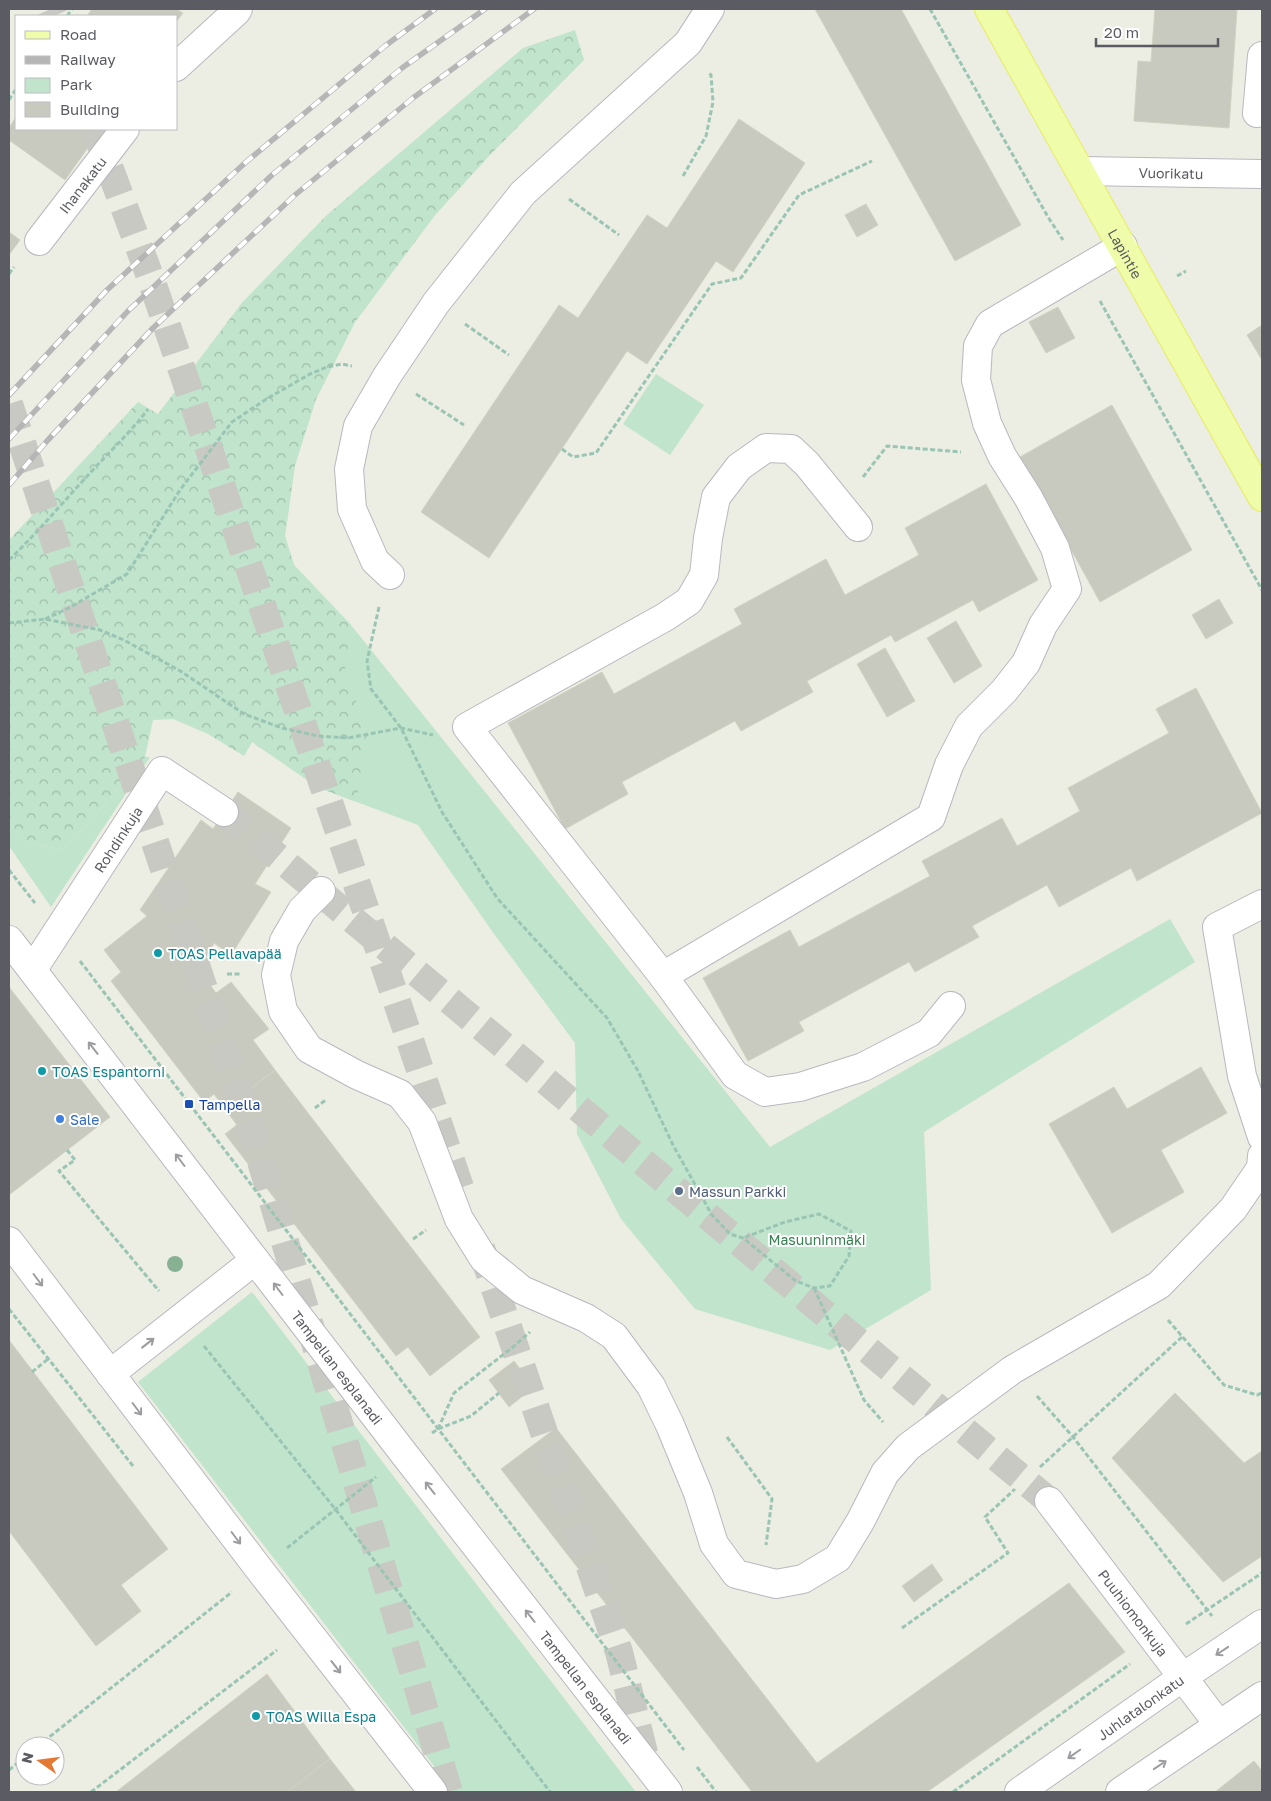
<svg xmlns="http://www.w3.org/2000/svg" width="1271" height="1801" font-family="'Golos Text',sans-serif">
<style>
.green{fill:#c0e4cc}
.forest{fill:url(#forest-crowns)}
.building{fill:#c8c9bf;stroke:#d2d2c2}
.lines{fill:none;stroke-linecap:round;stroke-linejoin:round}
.minor-tunnel{stroke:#c8c9c3;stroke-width:28;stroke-dasharray:28 14;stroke-linecap:butt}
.highway-tunnel{stroke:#c8c9c3;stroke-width:28;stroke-dasharray:28 14;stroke-linecap:butt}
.minor-casing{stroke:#b8b9bf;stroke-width:30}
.major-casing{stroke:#e7ed5d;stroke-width:30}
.path{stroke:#9ac5b4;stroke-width:3;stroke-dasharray:5 2.5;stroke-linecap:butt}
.minor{stroke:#fff;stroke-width:28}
.major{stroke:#effca9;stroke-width:28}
.rail-casing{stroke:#b6b6b7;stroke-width:5.5}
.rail{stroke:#fff;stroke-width:4;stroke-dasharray:11;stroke-linecap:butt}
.tree{fill:#88b193}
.oneway{stroke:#9d9da1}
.culture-dot{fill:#0f9aa8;stroke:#fff;stroke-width:2}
.transit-dot{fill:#1a4fb4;stroke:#fff;stroke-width:2}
.shop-dot{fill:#3f7fe0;stroke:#fff;stroke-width:2}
.service-dot{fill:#5c6f8a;stroke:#fff;stroke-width:2}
.labels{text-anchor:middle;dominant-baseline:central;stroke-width:4;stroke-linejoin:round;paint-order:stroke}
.street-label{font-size:14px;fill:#5b5c63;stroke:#fff}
.culture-label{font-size:14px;fill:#0d838f;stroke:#fff;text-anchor:start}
.transit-label{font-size:14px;fill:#164399;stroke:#fff;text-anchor:start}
.shop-label{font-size:14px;fill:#366cbe;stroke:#fff;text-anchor:start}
.service-label{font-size:14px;fill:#4e5e75;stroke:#fff;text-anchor:start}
.park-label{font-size:14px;fill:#368051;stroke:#fff}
</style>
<defs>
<pattern id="forest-crowns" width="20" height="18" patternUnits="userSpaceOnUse" patternTransform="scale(1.25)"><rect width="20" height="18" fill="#c0e4cc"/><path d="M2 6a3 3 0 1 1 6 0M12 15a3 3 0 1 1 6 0" fill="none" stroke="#9fbca9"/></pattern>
</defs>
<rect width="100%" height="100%" fill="#ecede3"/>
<g class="green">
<path d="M487 158 435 215 355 322 316 399 295 465 285 536 294 565 351 625 770 1147 1170 919 1195 962 924 1132 931 1290 830 1350 695 1309 621 1219 577 1134 575 1043 494 934 418 825 317 787 241 304 327 215Z"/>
<path d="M656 374 704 405 670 455 623 424Z"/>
<path d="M145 757H150L51 907 9 846V823L30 843 62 850 100 810Z"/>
<path d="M252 1292 636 1792H454L138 1382Z"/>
</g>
<path class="forest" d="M575 30 584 60 487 158 435 215 355 322 316 399 295 465 285 536 294 565 351 625 344 676 369 729 356 802 317 787 252 742 244 756 208 734 173 719 153 720 145 757 100 810 62 850 30 843 9 823V540L138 402 158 414 241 304 327 215 523 48Z"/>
<g class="building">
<path d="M92 9H176L183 13 176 22V16H87Z"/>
<path d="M815 9H901L1021 225 955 261Z"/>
<path d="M1155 9H1237L1229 128 1134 121 1138 61 1151 62Z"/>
<path d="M16 117V129H101L65 180 9 140V128Z"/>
<path d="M739 119 805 163 733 272 716 261 647 364 627 351 489 558 421 512 559 305 578 318 647 215 667 228Z"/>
<path d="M866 204 878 225 857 237 845 215Z"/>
<path d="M9 232 20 240 9 255Z"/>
<path d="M1058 307 1075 338 1046 353 1029 322Z"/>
<path d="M1262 325V360L1247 335Z"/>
<path d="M1112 405 1192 550 1100 602 1020 457Z"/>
<path d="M986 484 1038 580 979 612 973 600 895 642 891 635 807 681 813 692 741 731 735 721 622 782 628 794 565 829 508 723 602 672 614 694 742 624 734 609 826 559 845 595 919 555 905 528Z"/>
<path d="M1219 599 1233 623 1206 639 1192 615Z"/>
<path d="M956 621 982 666 954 683 927 638Z"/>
<path d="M885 648 915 701 887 717 857 664Z"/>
<path d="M1196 688 1262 813 1137 881 1131 868 1059 907 1047 885 972 926 979 937 915 972 909 962 799 1022 804 1031 748 1061 703 978 790 930 799 947 930 876 922 861 1002 818 1017 846 1080 811 1068 788 1169 733 1156 709Z"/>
<path d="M238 792 291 828 255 884 271 892 231 955 214 943 199 970 216 993 231 982 269 1029 253 1040 275 1070 225 1109 214 1094 204 1102 111 981 121 972 104 950 147 916 140 910 201 820 213 829Z"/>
<path d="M9 987 110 1117 9 1195Z"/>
<path d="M1201 1067 1227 1113 1161 1150 1184 1192 1112 1233 1049 1124 1114 1087 1127 1109Z"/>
<path d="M275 1070 480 1337 430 1376 408 1347 396 1356 225 1134 237 1125 225 1109Z"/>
<path d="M9 1340 168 1549 121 1585 141 1611 96 1646 9 1531Z"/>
<path d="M514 1361 534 1387 509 1407 489 1380Z"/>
<path d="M1175 1393 1244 1463 1262 1451V1556L1223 1582 1112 1458Z"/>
<path d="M556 1428 817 1763 1069 1583 1125 1652 927 1792H752L501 1469Z"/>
<path d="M932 1564 943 1580 914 1602 902 1586Z"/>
<path d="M267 1674 330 1759 287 1792H116Z"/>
<path d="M330 1759 356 1792H287Z"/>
<path d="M1254 1761 1262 1771V1792H1215Z"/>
</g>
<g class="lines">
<path class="minor-tunnel" d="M224 812 1049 1501"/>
<g class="highway-tunnel">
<path d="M51 9 54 16"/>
<path d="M95 129 151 279 463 1196"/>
<path d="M9 404 257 1148 449 1792"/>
<path d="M481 1248 619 1652 648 1769"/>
</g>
<defs>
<g id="minor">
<path d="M176 67 236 12 238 9"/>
<path d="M1257 113 1262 56"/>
<path id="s1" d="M1080 171 1262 174"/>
<path id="s2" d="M39 241 125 129"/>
<path d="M858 527 807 464 791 449 766 448 739 467 716 497 708 538 704 575 689 601 665 617 467 727 663 976 735 1075 765 1092 800 1087 863 1067 929 1033 951 1006"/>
<path d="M390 575 375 561 352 509 349 469 358 426 387 376 436 303 523 193 688 43 710 9"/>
<path d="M321 891 302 910 284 941 276 975 283 1011 309 1049 357 1075 400 1094 422 1122 459 1219 484 1259 522 1290 586 1318 614 1336 651 1386 670 1425 698 1493 714 1544 736 1574 776 1584 803 1579 838 1558 860 1522 885 1473 908 1447 1012 1370 1159 1285 1233 1209 1261 1168 1262 1156"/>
<path d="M1262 904 1217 927 1242 1076 1262 1137"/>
<path id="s3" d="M9 940 405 1455 668 1792"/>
<path id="s4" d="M33 969 162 771 224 812"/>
<path d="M663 976 931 817 949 765 969 726 1004 691 1026 663 1043 625 1067 589 1055 548 1028 497 1002 456 987 423 976 380 978 346 990 324 1123 246"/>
<path d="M9 1241 259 1569 433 1792"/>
<path d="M110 1374 255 1260"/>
<path id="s5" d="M1049 1501 1219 1725"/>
<path id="s6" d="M1019 1792 1183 1677 1262 1624"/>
<path d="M1120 1792 1262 1696"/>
</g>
<g id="major">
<path id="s7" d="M989 9 1262 497"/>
</g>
</defs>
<use href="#minor" class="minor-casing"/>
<use href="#major" class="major-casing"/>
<g class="path">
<path d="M930 9 1048 217 1063 240"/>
<path d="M67 16 72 9"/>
<path d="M9 100 16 89"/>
<path d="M683 176 706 136 713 102 711 75 708 72"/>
<path d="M569 199 619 235"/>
<path d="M9 274 14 267"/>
<path d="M1177 276 1186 271"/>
<path d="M1100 301 1262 590"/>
<path d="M465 324 509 355"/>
<path d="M416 394 464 425"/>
<path d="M562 449 573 457 596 453 712 284 741 278 799 195 872 161"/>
<path d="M863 477 887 446 961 452"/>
<path d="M9 560C38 532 64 501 91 472 110 451 131 432 148 409"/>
<path d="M379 607 367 661 371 689 401 728 442 812 497 898 607 1018 638 1071 673 1145 712 1215 730 1234 743 1238 796 1281 814 1288 830 1286 849 1256 851 1231 819 1214 785 1222 743 1238"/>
<path d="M45 619 69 608 127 574 180 490 232 422 268 398 310 374 327 367 342 364 352 366"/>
<path d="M9 623 45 619 100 630 124 640 182 672 244 714 282 728 318 736 348 738 401 728 433 735"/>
<path d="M9 870 35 903"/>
<path d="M80 961 684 1750"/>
<path d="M227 974H240"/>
<path d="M315 1108 327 1099"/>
<path d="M67 1150 75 1160 59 1171 159 1291"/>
<path d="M413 1239 426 1230"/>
<path d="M814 1288 864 1400 883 1422"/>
<path d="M9 1309 133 1466"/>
<path d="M1168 1320 1224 1385 1257 1395 1262 1393"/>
<path d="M204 1346 336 1510 550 1792"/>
<path d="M32 1372 48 1359"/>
<path d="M1037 1396 1073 1437 1212 1616"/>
<path d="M438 1429 454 1393 513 1347 530 1332"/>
<path d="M432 1433 438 1429 471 1416 499 1393"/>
<path d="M727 1437 772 1499 766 1545"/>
<path d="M1040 1467 1182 1337"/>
<path d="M287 1548 376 1477"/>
<path d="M1186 1624 1262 1573"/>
<path d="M902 1628 1008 1553 985 1517 1015 1489"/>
<path d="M38 1746 232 1592"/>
<path d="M697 1767 716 1792"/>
<path d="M9 1770 25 1757"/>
<path d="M91 1792 277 1650"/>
<path d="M953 1792 1130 1664"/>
</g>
<use href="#minor" class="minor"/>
<use href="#major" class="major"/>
<defs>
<g id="rail">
<path d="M9 395 107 290 246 162 385 46 435 9"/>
<path d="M9 439 128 311 272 175 402 68 485 9"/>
<path d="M9 485 47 441 153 328 295 195 413 98 534 9"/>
</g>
</defs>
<use href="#rail" class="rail-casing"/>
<use href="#rail" class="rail"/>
</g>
<circle class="tree" cx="175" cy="1264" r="8"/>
<defs><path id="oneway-shaft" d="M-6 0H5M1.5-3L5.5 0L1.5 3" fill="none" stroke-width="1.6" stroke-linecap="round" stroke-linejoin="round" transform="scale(1.25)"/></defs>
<g class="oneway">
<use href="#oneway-shaft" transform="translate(93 1048) rotate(-128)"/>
<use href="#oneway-shaft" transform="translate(180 1160) rotate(-127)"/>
<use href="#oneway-shaft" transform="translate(38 1280) rotate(53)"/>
<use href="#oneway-shaft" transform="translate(278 1289) rotate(-127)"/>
<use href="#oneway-shaft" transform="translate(148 1343) rotate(-38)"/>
<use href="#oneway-shaft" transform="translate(137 1409) rotate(53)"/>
<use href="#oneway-shaft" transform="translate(430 1488) rotate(-128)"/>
<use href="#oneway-shaft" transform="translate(236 1538) rotate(53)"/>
<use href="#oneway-shaft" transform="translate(530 1616) rotate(-128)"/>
<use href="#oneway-shaft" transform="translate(1222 1651) rotate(146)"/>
<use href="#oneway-shaft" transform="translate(336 1667) rotate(52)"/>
<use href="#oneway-shaft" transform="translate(1074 1754) rotate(145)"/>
<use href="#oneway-shaft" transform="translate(1160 1765) rotate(-34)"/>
</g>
<g class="culture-dot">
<circle cx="158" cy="953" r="5"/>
<circle cx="42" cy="1071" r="5"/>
<circle cx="256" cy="1716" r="5"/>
</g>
<rect class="transit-dot" x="184" y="1099" width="10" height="10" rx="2.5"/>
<circle class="shop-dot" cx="60" cy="1119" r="5"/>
<circle class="service-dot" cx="679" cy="1191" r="5"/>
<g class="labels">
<g class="street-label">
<text stroke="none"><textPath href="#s1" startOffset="91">Vuorikatu</textPath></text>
<text stroke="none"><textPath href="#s2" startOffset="71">Ihanakatu</textPath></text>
<text stroke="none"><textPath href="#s7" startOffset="280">Lapintie</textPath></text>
<text stroke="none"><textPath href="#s4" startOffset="155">Rohdinkuja</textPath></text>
<text stroke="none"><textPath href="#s3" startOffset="539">Tampellan esplanadi</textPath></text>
<text stroke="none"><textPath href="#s5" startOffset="140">Puuhiomonkuja</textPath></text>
<text stroke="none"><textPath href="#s3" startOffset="944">Tampellan esplanadi</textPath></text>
<text stroke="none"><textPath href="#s6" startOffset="148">Juhlatalonkatu</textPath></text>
</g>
<g class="culture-label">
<text x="168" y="953">TOAS Pellavapää</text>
<text x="52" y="1071">TOAS Espantorni</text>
<text x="266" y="1716">TOAS Willa Espa</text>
</g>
<g class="transit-label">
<text x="199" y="1104">Tampella</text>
</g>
<g class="shop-label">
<text x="70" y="1119">Sale</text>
</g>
<g class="service-label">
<text x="689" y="1191">Massun Parkki</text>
</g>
<g class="park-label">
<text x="817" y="1239">Masuuninmäki</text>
</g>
</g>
<rect width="1271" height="1801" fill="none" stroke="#5b5c63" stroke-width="20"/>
<rect x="15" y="15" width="162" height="115" fill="#ffffff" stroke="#bdbec1"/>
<rect x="25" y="31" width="25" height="8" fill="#effca9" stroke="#bdbec1"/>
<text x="60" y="40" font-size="15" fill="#5b5c63">Road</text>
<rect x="25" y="56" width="25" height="8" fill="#b6b6b7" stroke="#bdbec1"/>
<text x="60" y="65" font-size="15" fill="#5b5c63">Railway</text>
<rect x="25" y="78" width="25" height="15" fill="#c0e4cc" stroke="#bdbec1"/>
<text x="60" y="90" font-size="15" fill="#5b5c63">Park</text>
<rect x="25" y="102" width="25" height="15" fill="#c8c9bf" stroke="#bdbec1"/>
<text x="60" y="115" font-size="15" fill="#5b5c63">Building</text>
<g transform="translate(40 1761) rotate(284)"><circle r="24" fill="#ffffff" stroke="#bdbec1"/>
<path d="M0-4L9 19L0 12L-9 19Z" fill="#e47933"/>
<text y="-8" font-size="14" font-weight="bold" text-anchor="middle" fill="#5b5c63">N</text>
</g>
<path d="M1096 38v8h122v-8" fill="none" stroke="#5b5c63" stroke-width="2.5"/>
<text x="1104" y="38" font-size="15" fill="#5b5c63" stroke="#ffffff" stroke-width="4" paint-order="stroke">20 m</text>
</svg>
